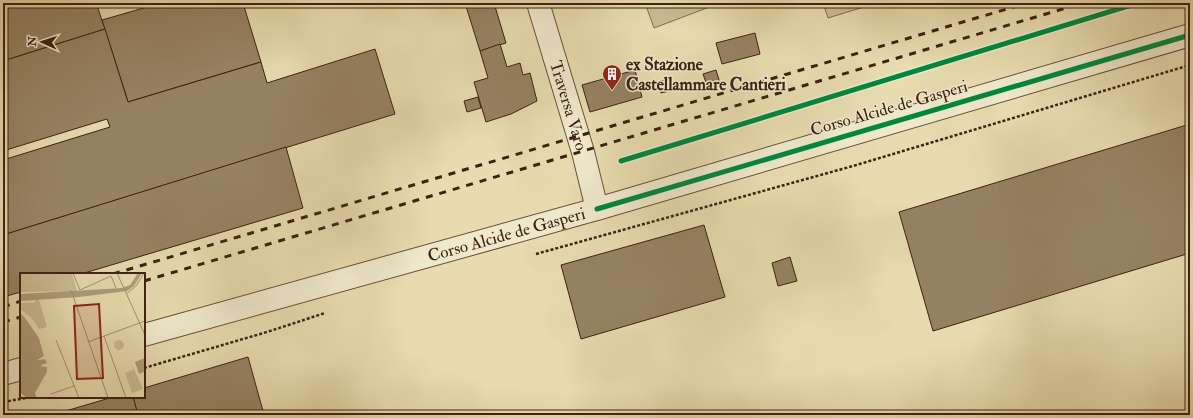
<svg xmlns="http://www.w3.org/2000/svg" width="1193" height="418" font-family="'IM FELL Double Pica',serif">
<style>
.green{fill:#cabb94;stroke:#846e52}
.building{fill:#968263;stroke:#3f2111}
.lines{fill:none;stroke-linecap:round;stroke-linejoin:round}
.minor-casing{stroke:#695038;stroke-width:24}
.tertiary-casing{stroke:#695038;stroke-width:24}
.path{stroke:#3f2111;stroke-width:2.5;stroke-dasharray:3 2;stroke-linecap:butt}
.minor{stroke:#efe8cb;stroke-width:22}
.tertiary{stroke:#efe8cb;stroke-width:22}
.rail{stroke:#3f2111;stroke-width:3;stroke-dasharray:7 7;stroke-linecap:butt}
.cycleway-casing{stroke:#efe8cb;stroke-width:8}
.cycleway{stroke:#00873e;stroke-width:5}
.labels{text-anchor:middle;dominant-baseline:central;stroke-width:3;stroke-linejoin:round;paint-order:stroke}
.poi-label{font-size:17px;font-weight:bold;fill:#3f2111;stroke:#efe8cb;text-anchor:start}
.street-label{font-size:17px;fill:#3f2111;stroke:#efe8cb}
.inset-road{fill:none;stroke:#a49170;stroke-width:1}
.view{fill:#8f2418;fill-opacity:0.15;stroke:#8f2418;stroke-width:2}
.inset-edge{fill:none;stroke:#3f2111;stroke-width:2}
</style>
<rect width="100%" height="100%" fill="#e7dbaf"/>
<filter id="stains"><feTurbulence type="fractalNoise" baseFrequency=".005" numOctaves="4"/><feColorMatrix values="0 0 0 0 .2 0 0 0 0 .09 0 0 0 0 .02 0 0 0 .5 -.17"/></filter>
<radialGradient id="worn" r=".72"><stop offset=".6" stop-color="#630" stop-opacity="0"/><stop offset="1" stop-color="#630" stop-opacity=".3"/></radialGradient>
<g class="green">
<path d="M645 3H720L654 28Z"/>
<path d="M823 3H877L828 18Z"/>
</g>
<g class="building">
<path d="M18 3H96L105 29 3 61V7Z"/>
<path d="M161 3H243L261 62 128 102 102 20Z"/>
<path d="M465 3H494L506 43 480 51Z"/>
<path d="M105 29 128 102 261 62 267 83 375 49 395 114 3 235V160L110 127 107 119 3 151V61Z"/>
<path d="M755 33 760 54 722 64 716 43Z"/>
<path d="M500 44 507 67 520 63 523 75 530 73 537 101 511 114 486 122 474 82 488 78 480 51Z"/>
<path d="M635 70 642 97 590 112 582 85Z"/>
<path d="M716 70 720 83 708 88 703 74Z"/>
<path d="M670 79 673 90 661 93 657 82Z"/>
<path d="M478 97 481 108 467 112 464 101Z"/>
<path d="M1190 124V253L933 331 899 212Z"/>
<path d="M286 147 303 208 81 274H21V292L3 297V235Z"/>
<path d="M704 225 725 297 581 339 561 265Z"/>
<path d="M790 257 797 281 778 286 772 263Z"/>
<path d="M248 357 263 411 248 415H138L133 397H144V388Z"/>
<path d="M113 397H133L138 415H52Z"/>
</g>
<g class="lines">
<defs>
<g id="minor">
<path id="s1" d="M144 335 597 209"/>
<path d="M3 374 21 369"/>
</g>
<g id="tertiary">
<path id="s2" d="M538 3 583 152 597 209 1190 35"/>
</g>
</defs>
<use href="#minor" class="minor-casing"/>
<use href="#tertiary" class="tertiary-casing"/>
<g class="path">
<path d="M536 254 853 166 1190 65"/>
<path d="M144 368 267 332 325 313"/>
<path d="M3 402 32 397"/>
</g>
<use href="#minor" class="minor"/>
<use href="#tertiary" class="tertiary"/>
<g class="rail">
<path d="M113 274 1027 3"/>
<path d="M144 281 1083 3"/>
<path d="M3 307 21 301"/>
<path d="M3 322 21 317"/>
</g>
<defs>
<g id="cycleway">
<path d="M621 161 1138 3"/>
<path d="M597 209 1190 35"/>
</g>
</defs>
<use href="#cycleway" class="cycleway-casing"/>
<use href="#cycleway" class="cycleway"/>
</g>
<defs>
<symbol id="building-pin" viewBox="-11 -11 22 30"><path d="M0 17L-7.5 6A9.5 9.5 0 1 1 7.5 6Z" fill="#8f2418" stroke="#efe8cb"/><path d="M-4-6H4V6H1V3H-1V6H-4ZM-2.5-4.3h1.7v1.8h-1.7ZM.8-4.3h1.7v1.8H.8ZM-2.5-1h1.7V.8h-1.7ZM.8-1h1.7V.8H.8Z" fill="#fff"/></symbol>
</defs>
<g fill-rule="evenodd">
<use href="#building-pin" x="601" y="63" width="22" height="30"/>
</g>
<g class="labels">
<g class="poi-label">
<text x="626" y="64">ex Stazione<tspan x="626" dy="20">Castellammare Cantieri</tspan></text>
</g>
<g class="street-label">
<text stroke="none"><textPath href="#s2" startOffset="107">Traversa Varo</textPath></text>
<text transform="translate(889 108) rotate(-16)">Corso Alcide de Gasperi</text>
<text stroke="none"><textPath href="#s1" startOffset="376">Corso Alcide de Gasperi</textPath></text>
</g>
</g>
<g transform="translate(20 273)">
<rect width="125" height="125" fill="#e7dbaf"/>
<path d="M0 0H52L57 18 0 19ZM16 27H19L27 54 19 56 11 44 0 36V30H14ZM94 72a5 5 0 1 1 10 0a5 5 0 1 1-10 0ZM112 92 123 116 112 120 105 100 113 97Z" fill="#cabb94"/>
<path d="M118 0H122L114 13 107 18 59 24 0 28V21L102 15 110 12ZM0 40 12 51 19 65 24 83 18 87 25 86 27 90 21 92 28 94 24 109 15 120 17 125H7L0 119ZM125 85V98L119 101 115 89Z" fill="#ae9c79"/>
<path d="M0 38 13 50 18 59 25 86 17 87 24 83 19 65ZM29 90V100L17 121 21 123 17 125 15 120 27 99V94L20 93Z" fill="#e7dbaf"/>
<path class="inset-road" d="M53 0 60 17 91 3 96 15M97 0 125 62M51 17 88 125M106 21 116 13 124 0M84 63 106 125M36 67 59 125M68 69 125 48M31 121 54 113"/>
<path class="view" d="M79 31 83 105 57 106 54 33Z"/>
<rect width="125" height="125" class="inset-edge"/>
</g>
<rect width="1193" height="418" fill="none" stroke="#e7dbaf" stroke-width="16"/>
<rect x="4" y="4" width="1185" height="410" fill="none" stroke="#3f2111" stroke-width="2"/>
<rect x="8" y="8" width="1177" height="402" fill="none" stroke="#3f2111"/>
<g transform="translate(42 42) rotate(273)" stroke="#efe8cb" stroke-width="3" paint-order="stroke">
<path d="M0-3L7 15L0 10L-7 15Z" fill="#3f2111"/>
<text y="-6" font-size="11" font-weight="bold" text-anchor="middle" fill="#3f2111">N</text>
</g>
<rect width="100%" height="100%" filter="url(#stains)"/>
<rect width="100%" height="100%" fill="url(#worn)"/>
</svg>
